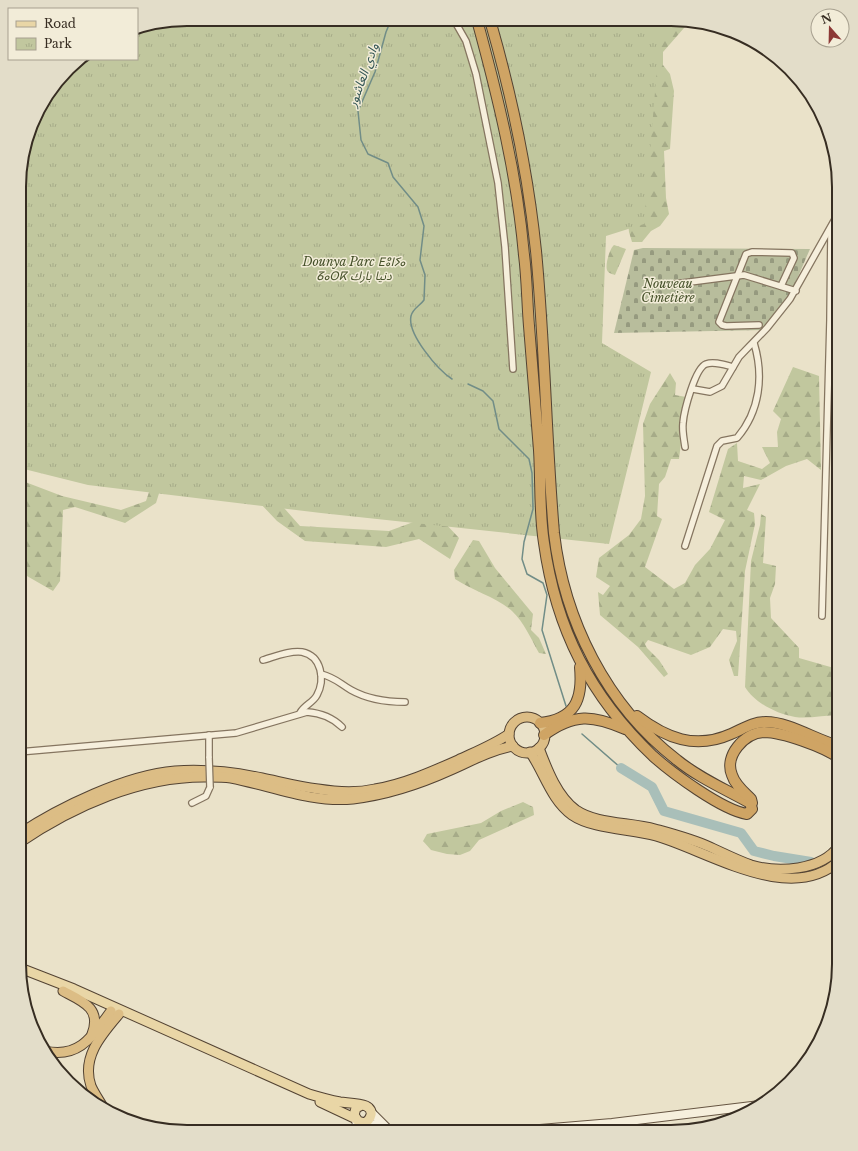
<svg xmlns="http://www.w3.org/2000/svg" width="858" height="1151" font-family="'Libre Baskerville','Noto Sans Arabic','Noto Sans Tifinagh',serif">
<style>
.forest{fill:url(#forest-firs)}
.cemetery{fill:url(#cemetery-stones)}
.park{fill:url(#park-tufts)}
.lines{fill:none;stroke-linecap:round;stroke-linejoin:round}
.stream{stroke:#718d87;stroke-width:1.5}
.river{stroke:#a9bfb9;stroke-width:10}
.minor-casing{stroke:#857560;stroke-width:8}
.tertiary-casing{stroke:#857560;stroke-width:9}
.secondary-casing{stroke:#675643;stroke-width:10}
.primary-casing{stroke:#534333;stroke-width:11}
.trunk-casing{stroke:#534333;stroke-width:11}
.motorway-casing{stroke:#534333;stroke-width:12}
.minor{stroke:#f6efdc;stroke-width:5.5}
.tertiary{stroke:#f6efdc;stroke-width:7}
.secondary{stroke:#f6efdc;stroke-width:8}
.primary{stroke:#e9d6a6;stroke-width:9}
.trunk{stroke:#dcbd85;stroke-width:9}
.motorway{stroke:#cfa464;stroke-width:10}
.minor-bridge-casing{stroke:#857560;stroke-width:8;stroke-linecap:butt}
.minor-bridge{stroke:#f6efdc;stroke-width:5.5}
.labels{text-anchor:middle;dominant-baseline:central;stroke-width:3;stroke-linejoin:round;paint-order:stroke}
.park-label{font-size:12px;font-style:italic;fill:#46512a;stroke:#f2ecd8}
.water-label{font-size:13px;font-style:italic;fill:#325554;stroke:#f2ecd8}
.rim{fill:none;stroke:#372d22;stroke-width:2}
</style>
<defs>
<pattern id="forest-firs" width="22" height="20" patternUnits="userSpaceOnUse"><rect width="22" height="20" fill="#c1c79e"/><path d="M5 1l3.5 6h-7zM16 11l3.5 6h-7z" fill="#a6ab88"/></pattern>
<pattern id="cemetery-stones" width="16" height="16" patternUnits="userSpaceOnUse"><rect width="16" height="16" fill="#b8bd9c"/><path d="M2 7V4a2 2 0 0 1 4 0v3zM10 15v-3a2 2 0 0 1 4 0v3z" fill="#969a7f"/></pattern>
<pattern id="park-tufts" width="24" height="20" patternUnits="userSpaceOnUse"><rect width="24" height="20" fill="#c1c79e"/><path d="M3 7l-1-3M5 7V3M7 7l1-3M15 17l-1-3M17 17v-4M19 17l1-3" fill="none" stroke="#a6ab88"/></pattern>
</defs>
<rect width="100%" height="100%" fill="#eae2c9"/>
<g class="forest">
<path d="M651 20H691L663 52V65L670 74 674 91 670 149 664 151 666 198 669 214 660 226 651 231 642 242H632L629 232 626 205Z"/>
<path d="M614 245 626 249 615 275C612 274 608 273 607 270 605 264 610 248 614 245Z"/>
<path d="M793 367 819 376 821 470 807 459 786 466 761 480 744 476 743 488 760 484 747 510 754 513 755 524 745 571 738 676H734L729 660 737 641 736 631 723 629 710 647 691 655 648 640 645 644 647 648 659 660 668 674 664 677 638 647 600 615 598 592 603 595 610 586 596 577 599 558 629 535 641 519 645 496 643 424 650 404 670 373 676 383 675 395 686 397 680 423 681 443 679 459H671L665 477 659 484 657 516 662 519 645 567 674 589 685 583 695 565 710 549 725 520 709 512 728 449 737 443 738 461 762 469 770 463 762 447H778L777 432 781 419 773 411Z"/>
<path d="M159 462 188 469H218L251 479 277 500 300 526 389 531 427 517 444 522 459 538 450 559 419 539 386 547 305 541 277 521 242 484 212 476 170 472 161 487 156 503 125 523 75 507 63 510 60 581 53 591 20 572V480L62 496 121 510 146 501Z"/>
<path d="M761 514 766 517 763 563 776 566 775 584 770 598 771 618 799 648V658L834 668 839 674V715C825 715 808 719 795 717 776 714 754 702 745 687L751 561 760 525Z"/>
<path d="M473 540 479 541 495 568 533 614 531 630 539 638 546 654 539 653C531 639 524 622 512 611 496 597 473 591 455 579L454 570Z"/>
<path d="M523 802 533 807 534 815 479 840 470 851 460 855 447 854 431 850 423 841 427 834 481 823 501 811Z"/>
</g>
<path class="cemetery" d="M643 248 810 249 790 295 763 330 614 333 634 250Z"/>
<path class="park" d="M187 19 661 20 644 224 606 236 602 343 651 372 609 544 321 513 88 485 20 468V165L41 103 76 61 79 59H137V27Z"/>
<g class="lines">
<g class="stream">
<path d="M391 20 386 32 375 72 358 111 361 140 368 154 388 163 393 177 418 207 424 226 420 260 425 275 424 300C420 306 413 308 411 316 407 334 438 370 452 379"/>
<path d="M468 384 483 391 493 401 499 429 529 459 532 473 533 509 524 542 522 559 527 574 543 583 547 595 542 630 566 706"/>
<path d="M582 734 621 768"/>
</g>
<g class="river">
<path d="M621 768 652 787 664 811 741 833 754 851 774 856 811 862"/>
<path d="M836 870 839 871"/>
</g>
<defs>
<g id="minor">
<path d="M454 20 466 41 476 74 498 183 505 247 513 369"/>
<path d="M667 285 744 275 796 291"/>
<path d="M759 325 726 326 722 325 719 322 746 254 752 252 792 253 794 258 781 286"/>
<path d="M693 389 710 392 722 386 739 357 767 328 790 299 839 212"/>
<path d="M685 447C684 439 682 431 683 423 684 411 695 368 706 364 714 361 725 365 733 367"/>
<path d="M685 546 717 446 722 441 737 438C760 411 764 376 754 343"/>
<path d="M822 616 830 320 831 229"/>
<path d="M263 660C274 657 290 650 302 652 322 656 325 680 317 695 313 703 304 705 300 713"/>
<path d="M321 674C336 678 339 683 351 690 367 699 387 702 405 702"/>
<path d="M209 735V758"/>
<path d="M19 752 236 733 307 712C321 713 332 717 342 727"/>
<path d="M192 803 206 796 210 787"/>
</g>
<path id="tertiary" d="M355 1119 358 1131"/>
<g id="secondary">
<path d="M371 1112 388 1129"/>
<path d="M366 1122 395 1131"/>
<path d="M477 1131 528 1130 612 1123 760 1105"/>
</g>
<g id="primary">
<path d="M20 968 74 989 309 1094C319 1097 330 1100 340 1102 348 1103 359 1103 366 1106 375 1110 371 1120 364 1123L358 1121 354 1115 356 1108 362 1105"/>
<path d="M320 1102 354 1118"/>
</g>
<g id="trunk">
<circle cx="527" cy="735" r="18"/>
<path d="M539 748C547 769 557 796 576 810 596 824 630 822 655 829 673 834 692 839 710 847 723 853 737 860 751 865 778 873 821 871 839 846"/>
<path d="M530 752C544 772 551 800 572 815 592 829 631 829 656 836 706 850 790 906 839 861"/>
<path d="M19 834C60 807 126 775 175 771 204 769 234 772 262 778 281 782 299 787 318 789 337 792 357 793 375 789 404 784 431 772 458 760 475 752 493 745 509 734"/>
<path d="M19 843C73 806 141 776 207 777 215 777 224 777 231 778 272 786 311 803 353 799 387 795 420 784 451 770 471 761 491 750 513 746"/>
<path d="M63 991C82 1001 102 1008 92 1034"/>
<path d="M45 1051C80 1059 93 1035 111 1011"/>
<path d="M61 1075 94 1104"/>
<path d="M103 1107C99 1100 94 1093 91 1086 81 1057 102 1034 119 1014"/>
</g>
<g id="motorway">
<path d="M477 20C498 97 517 175 524 255 527 278 527 302 529 326 532 367 536 408 539 450 541 481 539 512 544 543 556 629 590 696 653 756 672 773 722 810 747 814L752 809 750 803C725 789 699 778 677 760 606 705 564 620 554 533 546 439 545 345 536 251 528 173 512 96 490 20"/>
<path d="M637 716C666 738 695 750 731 734 743 729 752 722 766 722 789 722 816 740 839 746"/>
<path d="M540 723C575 719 583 700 580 667"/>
<path d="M544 735C574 713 593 715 625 729"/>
<path d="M752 803 751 799C744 792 735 785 732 775 724 756 744 733 764 732 782 732 824 747 839 758"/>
</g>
</defs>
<use href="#minor" class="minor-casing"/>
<use href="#tertiary" class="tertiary-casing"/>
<use href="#secondary" class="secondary-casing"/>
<use href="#primary" class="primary-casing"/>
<use href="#trunk" class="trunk-casing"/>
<use href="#motorway" class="motorway-casing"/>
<use href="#minor" class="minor"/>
<use href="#tertiary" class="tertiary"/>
<use href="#secondary" class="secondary"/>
<use href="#primary" class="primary"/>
<use href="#trunk" class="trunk"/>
<use href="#motorway" class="motorway"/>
<defs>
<path id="minor-bridge" d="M209 758 210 787"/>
</defs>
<use href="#minor-bridge" class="minor-bridge-casing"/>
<use href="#minor-bridge" class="minor-bridge"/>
</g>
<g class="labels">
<g class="park-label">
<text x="354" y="261">Dounya Parc ⴹⵓⵏⵢⴰ<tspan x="354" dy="14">ⵒⴰⵔⴽ دنيا بارك</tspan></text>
<text x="668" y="283">Nouveau<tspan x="668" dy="14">Cimetière</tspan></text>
</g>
<g class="water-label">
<text transform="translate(363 75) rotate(-70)">وادي العاشور</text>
</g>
</g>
<path d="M0 0H858V1151H0ZM187 26H671A161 161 0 0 1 832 187V964A161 161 0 0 1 671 1125H187A161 161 0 0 1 26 964V187A161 161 0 0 1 187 26Z" fill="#e3ddc9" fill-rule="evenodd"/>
<path class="rim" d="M187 26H671A161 161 0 0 1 832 187V964A161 161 0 0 1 671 1125H187A161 161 0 0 1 26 964V187A161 161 0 0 1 187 26Z"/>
<rect x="8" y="8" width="130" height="52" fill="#f2ecd8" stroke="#a7a08f"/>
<rect x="16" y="21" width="20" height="6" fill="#e9d6a6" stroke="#a7a08f"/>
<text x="44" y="28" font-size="12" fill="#372d22">Road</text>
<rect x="16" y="38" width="20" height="12" fill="url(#park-tufts)" stroke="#a7a08f"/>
<text x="44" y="48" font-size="12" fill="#372d22">Park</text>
<g transform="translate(830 28) rotate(340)"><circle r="19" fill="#f2ecd8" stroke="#a7a08f"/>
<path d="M0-3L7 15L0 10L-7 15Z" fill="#8d3936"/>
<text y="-6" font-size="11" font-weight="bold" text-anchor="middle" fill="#372d22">N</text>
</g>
</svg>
